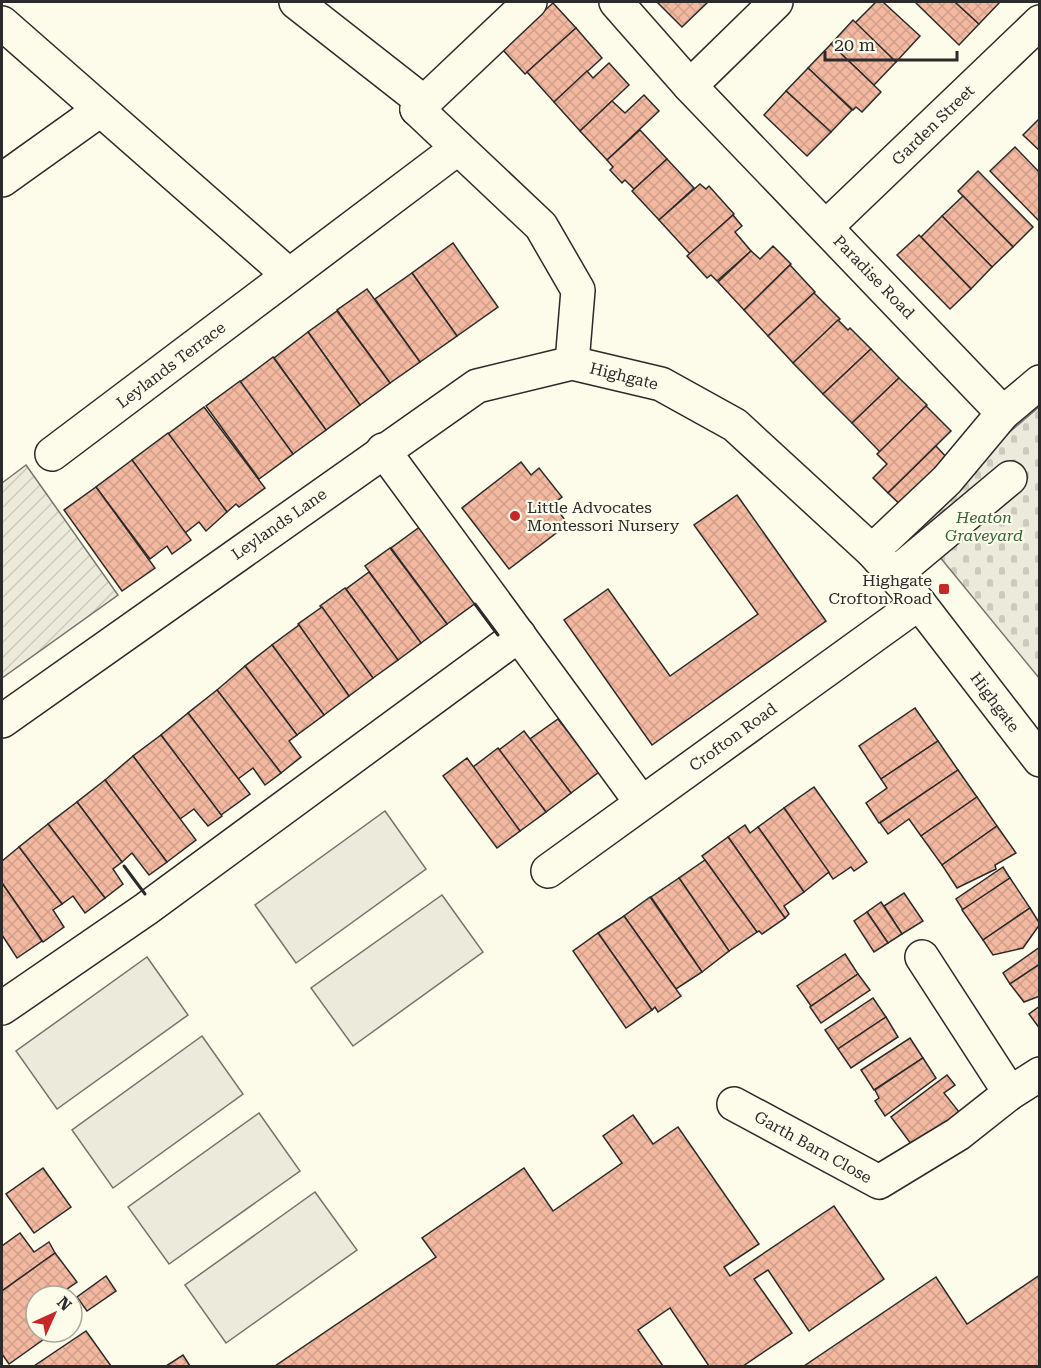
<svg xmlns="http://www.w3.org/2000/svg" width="1041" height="1368" font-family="'Roboto Serif',serif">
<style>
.grass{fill:#ecebdb;stroke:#74746e;stroke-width:1.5}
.cemetery{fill:url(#cemetery-stones);stroke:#74746e;stroke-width:1.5}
.garden{fill:url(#garden-furrows);stroke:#74746e;stroke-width:1.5}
.building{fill:url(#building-cross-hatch);stroke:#2b2b2b;stroke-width:1.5}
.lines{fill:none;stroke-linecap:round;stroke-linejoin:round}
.minor-casing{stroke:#2b2b2b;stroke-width:36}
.minor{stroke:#fdfbea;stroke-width:33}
.wall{stroke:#2b2b2b;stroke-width:3}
.poi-dot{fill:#c62828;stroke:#fdfbea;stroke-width:2}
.labels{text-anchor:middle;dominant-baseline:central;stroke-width:4.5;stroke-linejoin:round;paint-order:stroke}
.street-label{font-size:16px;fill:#2b2b2b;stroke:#fdfbea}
.poi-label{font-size:16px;fill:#2b2b2b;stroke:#fdfbea;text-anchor:start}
.park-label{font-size:16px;font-style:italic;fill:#34623c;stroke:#fdfbea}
</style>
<defs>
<pattern id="cemetery-stones" width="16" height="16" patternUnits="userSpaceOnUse" patternTransform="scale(1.5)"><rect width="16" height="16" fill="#ecebdb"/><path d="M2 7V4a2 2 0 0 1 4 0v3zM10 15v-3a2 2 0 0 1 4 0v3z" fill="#cbcabc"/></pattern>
<pattern id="garden-furrows" width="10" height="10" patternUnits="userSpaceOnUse" patternTransform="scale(1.5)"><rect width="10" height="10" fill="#ecebdb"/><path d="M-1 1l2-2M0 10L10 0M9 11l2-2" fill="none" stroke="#cbcabc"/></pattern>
<pattern id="building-cross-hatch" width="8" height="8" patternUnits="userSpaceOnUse" patternTransform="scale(1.5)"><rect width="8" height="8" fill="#f2b8a0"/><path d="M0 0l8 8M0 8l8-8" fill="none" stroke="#d09e8a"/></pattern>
</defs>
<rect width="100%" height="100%" fill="#fdfbea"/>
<g class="grass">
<path d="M385 811 426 869 296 963 255 905Z"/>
<path d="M442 895 483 952 353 1046 311 988Z"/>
<path d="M147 957 188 1015 57 1109 16 1051Z"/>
<path d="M202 1036 243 1094 113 1188 72 1130Z"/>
<path d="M259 1113 300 1171 169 1264 128 1207Z"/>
<path d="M315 1192 357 1250 226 1343 185 1285Z"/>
</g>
<path class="cemetery" d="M1039 407V678L930 545 905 521Z"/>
<path class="garden" d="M26 465 118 595 2 678V483Z"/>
<g class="building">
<path d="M657 2H708L682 27Z"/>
<path d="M876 2H883L920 36 896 62 855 23Z"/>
<path d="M915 2H955L979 24 959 45Z"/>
<path d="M955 2H1000L979 24Z"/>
<path d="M553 3 576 28 525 74 502 49Z"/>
<path d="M853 20 896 62 874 85 831 44Z"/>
<path d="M576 28 602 58 554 102 527 72Z"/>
<path d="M831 44 881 92 862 112 856 107 853 110 808 68Z"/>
<path d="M609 63 629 85 580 131 554 102 587 71 593 78Z"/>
<path d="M808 68 852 110 831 132 786 91Z"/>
<path d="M786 91 831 132 807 156 764 115Z"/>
<path d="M644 95 659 111 607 160 580 131 612 101 625 113Z"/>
<path d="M1040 118V151L1023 135Z"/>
<path d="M640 130 667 159 634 189 625 180 622 183 610 170 613 167 607 160Z"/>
<path d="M1015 147 1040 173V222L990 171Z"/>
<path d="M667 159 694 188 659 220 632 191Z"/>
<path d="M978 171 1033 227 1013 247 958 191Z"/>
<path d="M700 184 706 189 709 186 734 214 690 254 659 220Z"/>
<path d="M963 196 1013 247 992 267 942 216Z"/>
<path d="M733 215 742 226 735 232 751 251 717 281 711 275 707 278 687 256Z"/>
<path d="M942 216 992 267 971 289 921 237Z"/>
<path d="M919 235 971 289 950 309 897 255Z"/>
<path d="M453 243 498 307 457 336 412 273Z"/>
<path d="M773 246 791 264 744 310 718 282 751 251 760 259Z"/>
<path d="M790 265 815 292 768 336 744 310Z"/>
<path d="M412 273 457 336 420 362 375 299Z"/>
<path d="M367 289 420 362 390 383 337 310Z"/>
<path d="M814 293 840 319 793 363 768 336Z"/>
<path d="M337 311 390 383 360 405 308 332Z"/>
<path d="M838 320 848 330 850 328 871 349 823 394 793 363Z"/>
<path d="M308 332 360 405 326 430 274 358Z"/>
<path d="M871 349 899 378 852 423 823 394Z"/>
<path d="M273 357 326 430 293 454 240 382Z"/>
<path d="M899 378 927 405 880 452 852 423Z"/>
<path d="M240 381 293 454 259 479 206 406Z"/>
<path d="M926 406 951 431 888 493 873 478 887 464 877 454Z"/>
<path d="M204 407 265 488 239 507 236 504 227 512 168 434Z"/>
<path d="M168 433 227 512 206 531 199 522 185 533 132 460Z"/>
<path d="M936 446 949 460 907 511 888 493Z"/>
<path d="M132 460 191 540 172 554 167 546 150 559 96 487Z"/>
<path d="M521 462 531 475 539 468 562 497 553 504 568 524 509 569 462 508Z"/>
<path d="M96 487 155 568 122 591 64 510Z"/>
<path d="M737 495 826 621 652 745 564 620 608 589 670 676 758 614 694 525Z"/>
<path d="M421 526 477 602 447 624 391 548Z"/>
<path d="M390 548 447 624 421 643 365 566Z"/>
<path d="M369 572 421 643 398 660 346 589Z"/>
<path d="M345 588 398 660 373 678 320 606Z"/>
<path d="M322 607 373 678 349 696 298 624Z"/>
<path d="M299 625 349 696 324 715 272 645Z"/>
<path d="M272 645 324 715 297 735 245 666Z"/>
<path d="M245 666 297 735 289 741 301 757 281 773 217 690Z"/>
<path d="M217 690 281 773 265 785 253 768 238 779 188 713Z"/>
<path d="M915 708 938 741 881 779 859 746Z"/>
<path d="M188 713 250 794 221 815 161 735Z"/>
<path d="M558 719 599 772 571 793 530 739Z"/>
<path d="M524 731 571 793 546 812 499 750Z"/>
<path d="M161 735 222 816 208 826 194 809 180 819 133 756Z"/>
<path d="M938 741 958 770 879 823 866 803 887 788 881 779Z"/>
<path d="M498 748 546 812 520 831 473 767Z"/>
<path d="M133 756 196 840 167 862 105 780Z"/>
<path d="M467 758 520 831 497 848 443 776Z"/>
<path d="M958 770 977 797 921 836 909 819 888 834 880 823Z"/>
<path d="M105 780 167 862 149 875 132 853 122 862 77 802Z"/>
<path d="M814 787 867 862 854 871 851 867 833 879 784 808Z"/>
<path d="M977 797 997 826 942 865 921 836Z"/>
<path d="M77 802 122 862 113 869 123 884 105 898 48 824Z"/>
<path d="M784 808 829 872 804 892 758 827Z"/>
<path d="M48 824 105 898 85 913 73 896 62 904 19 847Z"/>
<path d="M745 825 750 833 758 827 804 892 784 906 789 914 785 918 728 837Z"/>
<path d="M997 826 1016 853 995 865 996 869 957 888 942 865Z"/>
<path d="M728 837 785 918 762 934 759 931 757 932 702 856Z"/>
<path d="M19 847 62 904 53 910 64 927 43 942 2 883V861Z"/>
<path d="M705 860 757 932 729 951 679 878Z"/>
<path d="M1003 867 1010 878 963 910 956 899Z"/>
<path d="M679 878 729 951 702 972 651 897Z"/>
<path d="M1010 878 1030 908 983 940 962 910Z"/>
<path d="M2 883 42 941 17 958 2 935Z"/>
<path d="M904 893 923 921 902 934 884 906Z"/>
<path d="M650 897 702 972 676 989 624 916Z"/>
<path d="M881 902 902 934 888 943 867 912Z"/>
<path d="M1030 908 1040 924 1023 948 993 955 983 940Z"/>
<path d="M867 912 888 943 874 952 854 921Z"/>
<path d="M624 916 681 996 658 1012 655 1007 652 1010 598 933Z"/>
<path d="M598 933 652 1010 626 1028 573 951Z"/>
<path d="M1040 947V964L1010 984 1003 973Z"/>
<path d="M845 954 858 974 811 1006 797 986Z"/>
<path d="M1040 964V996L1024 1002 1010 984Z"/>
<path d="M858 974 870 990 821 1023 810 1007Z"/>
<path d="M873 998 886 1017 838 1049 825 1030Z"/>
<path d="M1040 1006V1029L1029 1014Z"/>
<path d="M886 1017 898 1037 851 1068 838 1049Z"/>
<path d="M910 1038 923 1058 874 1090 861 1070Z"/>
<path d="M923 1058 936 1078 885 1116 875 1101 879 1098 875 1090Z"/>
<path d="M947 1075 955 1085 944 1093 963 1117 917 1152 891 1117Z"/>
<path d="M633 1115 653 1144 678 1127 759 1244 724 1267 730 1276 834 1206 884 1279 809 1331 768 1270 754 1279 792 1333 743 1366H709L670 1308 638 1330 663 1366H275L436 1257 422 1238 524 1168 553 1211 622 1163 603 1136Z"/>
<path d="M43 1168 71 1207 34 1233 6 1194Z"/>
<path d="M20 1233 34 1252 49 1242 55 1253 2 1291V1246Z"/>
<path d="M55 1253 77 1282 63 1292 66 1296H36V1332H54L9 1364 2 1354V1291Z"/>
<path d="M1040 1275V1366H804L936 1277 967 1324Z"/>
<path d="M106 1276 116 1291 87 1311 77 1297Z"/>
<path d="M86 1331 111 1366H34Z"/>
<path d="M183 1355 190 1366H166Z"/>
</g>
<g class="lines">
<defs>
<g id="minor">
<path d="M296 2 421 100 417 109 541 226 578 290 572 363"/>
<path d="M616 2 690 86 1003 413 947 480 872 551"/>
<path d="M2 23 289 275"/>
<path d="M690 86 776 2"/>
<path d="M417 109 530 2"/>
<path d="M2 180 100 110"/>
<path d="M826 227 1040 22"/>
<path d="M1003 413 1040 382"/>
<path d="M383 450 641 802"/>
<path d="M52 454 458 148"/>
<path d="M894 575 1010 478"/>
<path d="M2 721 477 386 572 363 661 384 735 425 872 551 894 575 919 603 1040 760"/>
<path d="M548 871 919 603"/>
<path d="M922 957 1010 1093"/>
<path d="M2 1008 146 909 519 635"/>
<path d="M734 1104 879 1182 958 1134 1010 1093 1040 1074"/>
</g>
</defs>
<use href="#minor" class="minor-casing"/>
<use href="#minor" class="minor"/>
<g class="wall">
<path d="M475 604 498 635"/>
<path d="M124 866 145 894"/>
</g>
</g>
<g class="poi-dot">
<circle cx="515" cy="516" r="6"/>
<rect x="938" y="583" width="12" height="12" rx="3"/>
</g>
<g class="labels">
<g class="street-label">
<text transform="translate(933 125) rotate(-44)">Garden Street</text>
<text transform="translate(874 277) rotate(46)">Paradise Road</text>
<text transform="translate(171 365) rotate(-37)">Leylands Terrace</text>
<text transform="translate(624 376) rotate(14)">Highgate</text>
<text transform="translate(279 524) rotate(-35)">Leylands Lane</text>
<text transform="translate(995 702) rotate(53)">Highgate</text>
<text transform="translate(733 737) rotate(-36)">Crofton Road</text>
<text transform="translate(813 1147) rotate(29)">Garth Barn Close</text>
</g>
<g class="poi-label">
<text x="527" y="507">Little Advocates<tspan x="527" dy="18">Montessori Nursery</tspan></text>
<text x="932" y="580" text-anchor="end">Highgate<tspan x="932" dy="18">Crofton Road</tspan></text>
</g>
<g class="park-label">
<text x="984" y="517">Heaton<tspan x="984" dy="18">Graveyard</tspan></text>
</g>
</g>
<rect width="1041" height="1368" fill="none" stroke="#2b2b2b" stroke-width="6"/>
<g transform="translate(54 1314) rotate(45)"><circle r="28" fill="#fdfbea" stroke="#a9a89e" stroke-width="1.5"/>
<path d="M0-4.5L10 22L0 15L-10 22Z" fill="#c62828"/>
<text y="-9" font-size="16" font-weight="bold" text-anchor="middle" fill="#2b2b2b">N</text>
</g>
<path d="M825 51v9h132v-9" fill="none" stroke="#2b2b2b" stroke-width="3"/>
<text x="834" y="51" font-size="18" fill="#2b2b2b" stroke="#fdfbea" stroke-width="4.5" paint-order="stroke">20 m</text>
</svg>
